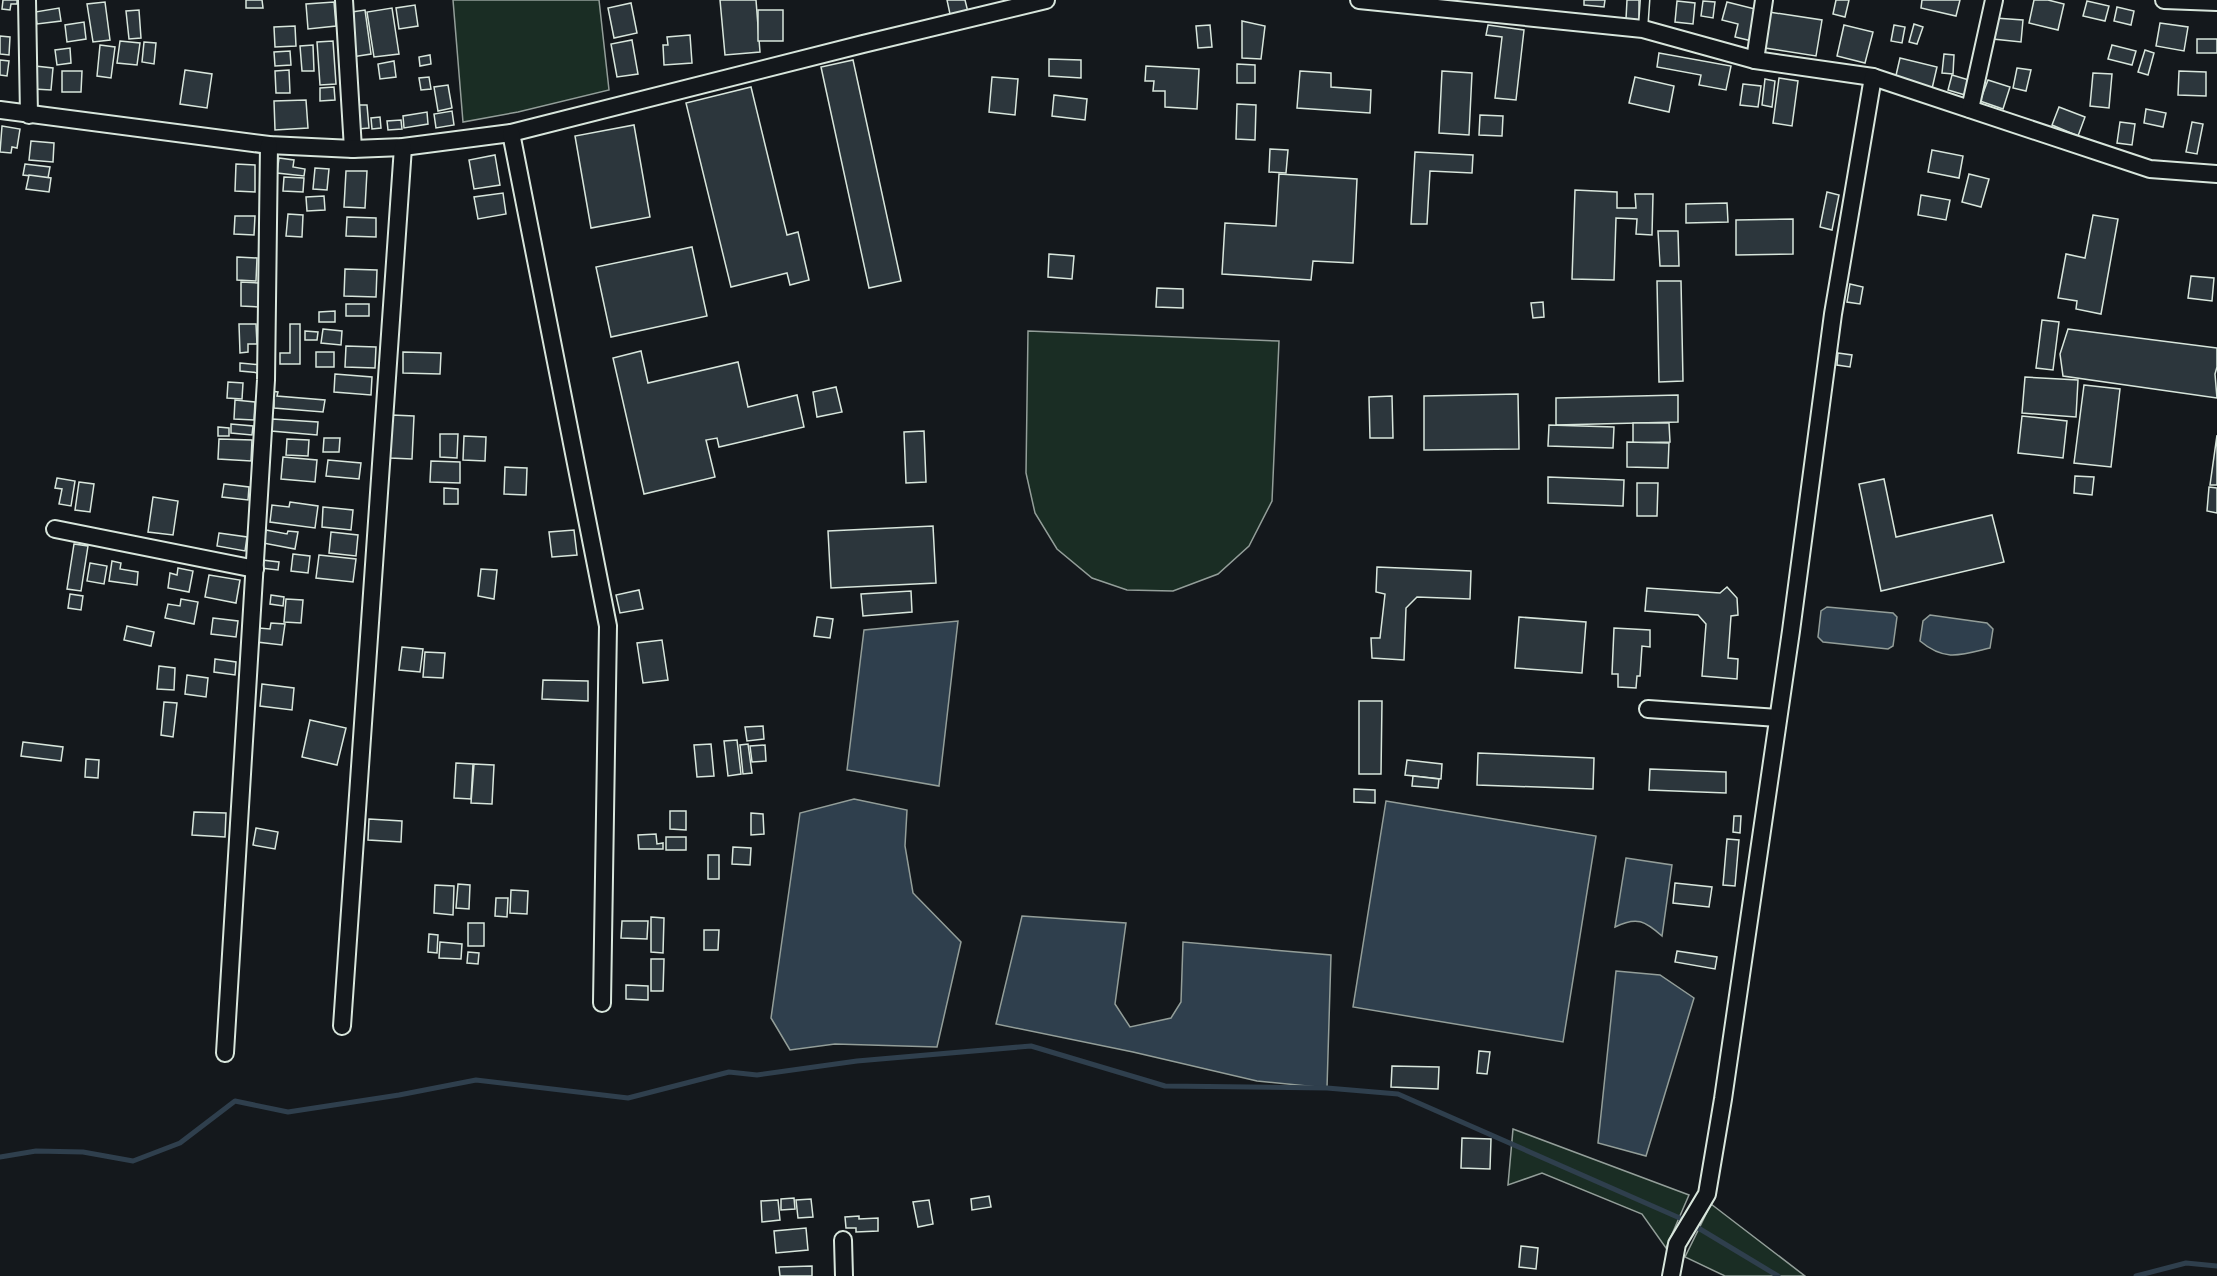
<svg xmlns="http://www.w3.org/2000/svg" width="2217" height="1276" font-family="'Source Sans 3',sans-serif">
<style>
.green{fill:#1a2d24;stroke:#939e99;stroke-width:1.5}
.water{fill:#2f3f4d;stroke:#939e99;stroke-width:1.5}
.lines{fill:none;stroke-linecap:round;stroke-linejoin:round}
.stream{stroke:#2f3f4d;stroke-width:5}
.building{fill:#2c363c;stroke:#d8e6dc;stroke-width:1.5}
.lane-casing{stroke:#d8e6dc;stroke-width:11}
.street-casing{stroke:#d8e6dc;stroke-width:20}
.lane{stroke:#14181c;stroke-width:8}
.street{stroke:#14181c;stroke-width:16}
</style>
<rect width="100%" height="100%" fill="#14181c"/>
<g class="green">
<path d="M453 0H599L609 90 518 112 463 122Z"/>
<path d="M1028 331 1279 341 1272 501 1249 546 1218 574 1173 591 1127 590 1092 578 1057 549 1035 513 1026 473Z"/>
<path d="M1513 1129 1689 1195 1666 1248 1642 1214 1542 1173 1508 1185Z"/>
<path d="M1711 1204 1805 1276H1725L1685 1257Z"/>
</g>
<g class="water">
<path d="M1827 607 1893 613 1897 617 1893 646 1888 649 1823 642 1818 637 1821 611Z"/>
<path d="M1930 615 1987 623 1993 629 1990 648C1961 655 1945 662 1920 641L1923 621Z"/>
<path d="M958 621 939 786 847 770 864 630Z"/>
<path d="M854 799 907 810 905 846 913 893 961 942 937 1047 835 1044 790 1050 771 1018 800 813Z"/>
<path d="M1386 801 1596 836 1563 1042 1353 1007Z"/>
<path d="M1626 858 1672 865 1662 936C1645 921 1637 916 1615 927Z"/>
<path d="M1022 916 1126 923 1115 1004 1130 1027 1171 1018 1181 1002 1183 942 1331 955 1327 1088 1257 1081 1133 1052 996 1024Z"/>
<path d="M1616 971 1660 975 1694 998 1646 1156 1598 1143Z"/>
</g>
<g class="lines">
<g class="stream">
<path d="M0 1157 36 1151 83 1152 133 1161 180 1143 235 1101 288 1112 399 1095 476 1080 628 1098 729 1072 757 1075 857 1061 1031 1046 1165 1086 1327 1088 1398 1094 1682 1219"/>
<path d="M1695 1226 1778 1276"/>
<path d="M2136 1276 2186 1263 2217 1266"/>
</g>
</g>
<g class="building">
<path d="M3 0H17V4H11L10 10 2 9Z"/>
<path d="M246 0H262L263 8H246Z"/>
<path d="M720 0H756L760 52 725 55Z"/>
<path d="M947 0H965L968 12 950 14Z"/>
<path d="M1584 0H1605L1604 7 1584 5Z"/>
<path d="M1627 0H1639V20L1626 19Z"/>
<path d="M1836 0H1849L1845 17 1833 14Z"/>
<path d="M1922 0H1960L1956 16 1921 8Z"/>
<path d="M2034 0H2048L2064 4 2058 30 2029 23Z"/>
<path d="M1677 1 1695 3 1693 24 1675 22Z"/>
<path d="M1703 1 1715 2 1713 18 1701 16Z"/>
<path d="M2087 1 2109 6 2105 21 2083 16Z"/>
<path d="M105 2 110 40 93 42 87 4Z"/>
<path d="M334 2 336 26 308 29 306 4Z"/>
<path d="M1727 2 1759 10 1752 41 1735 37 1738 24 1722 20Z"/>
<path d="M631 3 637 33 614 38 608 8Z"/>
<path d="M415 5 418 26 399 29 396 8Z"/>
<path d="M2117 7 2134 11 2131 25 2114 21Z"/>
<path d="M59 8 61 21 37 24 35 12Z"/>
<path d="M392 8 399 54 374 57 367 12Z"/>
<path d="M139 10 141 38 129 39 126 11Z"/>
<path d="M365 10 371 54 352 57 345 13Z"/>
<rect x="758" y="10" width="25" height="31"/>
<path d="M1769 12 1822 20 1816 56 1765 48Z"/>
<path d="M1995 18 2023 20 2021 42 1993 39Z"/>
<path d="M1242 21 1265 26 1261 59 1242 58Z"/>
<path d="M84 22 86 39 67 42 65 25Z"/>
<path d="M2160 23 2188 27 2184 51 2156 46Z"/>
<path d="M1914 24 1923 27 1917 44 1909 42Z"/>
<path d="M1210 25 1212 47 1198 48 1196 26Z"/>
<path d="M1488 25 1524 30 1516 100 1495 98 1502 37 1486 35Z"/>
<path d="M1844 25 1873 32 1865 63 1837 56Z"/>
<path d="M1894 25 1905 27 1902 43 1891 41Z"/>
<path d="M295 26 296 46 275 47 274 27Z"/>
<path d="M690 35 692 63 664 65 663 45H668L667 37Z"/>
<path d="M0 36 10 37 9 55 0 54Z"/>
<rect x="2197" y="39" width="20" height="14"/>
<path d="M632 40 638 74 617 77 611 44Z"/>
<path d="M120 41 140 43 137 65 117 63Z"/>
<path d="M333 41 336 84 320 85 317 42Z"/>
<path d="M144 42 156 43 154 64 142 62Z"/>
<path d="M100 45 115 47 111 78 97 76Z"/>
<path d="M313 45 314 71H302L300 46Z"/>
<path d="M2112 45 2136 51 2132 65 2108 59Z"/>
<path d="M70 48 71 63 57 65 55 50Z"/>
<path d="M2145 50 2154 53 2148 75 2138 72Z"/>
<path d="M290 51 291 65 275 66 274 52Z"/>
<path d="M1659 53 1731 66 1726 90 1699 85 1701 75 1657 67Z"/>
<path d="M1944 54 1954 55 1953 74 1942 73Z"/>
<path d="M430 55 431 64 420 66 419 57Z"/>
<path d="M1900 58 1937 67 1931 93 1894 84Z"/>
<path d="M1049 59 1081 60V78L1049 76Z"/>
<path d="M0 60 9 61 7 76 0 75Z"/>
<path d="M853 60 901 281 869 288 821 67Z"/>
<path d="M394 61 396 77 380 79 378 64Z"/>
<path d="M1237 64 1255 65V83H1237Z"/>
<path d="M35 66 53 68 51 90 34 89Z"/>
<path d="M1146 66 1199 69 1197 109 1165 107V91H1153L1154 81H1145Z"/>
<path d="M2017 68 2031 70 2026 91 2013 88Z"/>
<path d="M185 70 212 74 207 108 180 104Z"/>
<path d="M289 70 290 93H276L275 71Z"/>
<path d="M62 71H82L81 92H62Z"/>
<path d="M1300 71 1331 73V87L1371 90 1370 113 1297 108Z"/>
<path d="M1442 71 1472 73 1469 135 1439 133Z"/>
<path d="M2179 71 2206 72V96L2178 95Z"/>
<path d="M2093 73 2112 74 2109 108 2090 106Z"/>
<path d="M1952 75 1969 80 1965 95 1948 90Z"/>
<path d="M429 77 431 89 421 90 419 78Z"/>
<path d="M992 77 1018 79 1015 115 989 112Z"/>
<path d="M1635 77 1674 86 1669 112 1629 103Z"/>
<path d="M1779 78 1798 81 1792 126 1773 123Z"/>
<path d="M1765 79 1775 81 1772 107 1762 105Z"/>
<path d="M1988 80 2010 87 2003 109 1980 101Z"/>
<path d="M1743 84 1761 86 1758 107 1740 105Z"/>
<path d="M448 85 452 108 438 111 434 87Z"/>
<path d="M334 87 335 100 320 101V88Z"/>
<path d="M751 87 787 235 798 232 809 280 790 285 787 273 731 287 686 103Z"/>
<path d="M1054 95 1087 99 1085 120 1052 116Z"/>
<path d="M306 100 308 128 275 130 274 101Z"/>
<path d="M1237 104 1256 105 1255 140 1236 139Z"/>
<path d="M356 105H367L369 128 358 129Z"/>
<path d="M2059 107 2085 117 2078 136 2052 125Z"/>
<path d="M2146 109 2166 113 2163 127 2144 123Z"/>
<path d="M452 111 454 125 436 128 434 114Z"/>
<path d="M427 112 428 124 404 128 403 116Z"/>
<path d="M1480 115 1503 116 1502 136 1479 135Z"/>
<path d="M380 117 381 128 372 129 371 118Z"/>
<path d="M401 120 402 129 388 130 387 121Z"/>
<path d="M2120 122 2135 124 2132 145 2117 143Z"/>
<path d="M2192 122 2203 124 2197 154 2186 152Z"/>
<path d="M634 125 650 217 591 228 575 136Z"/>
<path d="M2 126 20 129 17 148 12 147 11 153 0 152Z"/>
<path d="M31 141 54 143 53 162 29 160Z"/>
<path d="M1270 149 1288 150 1286 173 1269 172Z"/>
<path d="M1932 150 1963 156 1959 178 1928 172Z"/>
<path d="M1415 152 1473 155 1472 173 1430 171 1427 224H1411Z"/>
<path d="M495 155 500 185 474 189 469 160Z"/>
<path d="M279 158 294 160 293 167 305 169 304 176 277 173Z"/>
<path d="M25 164 50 167 48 178 23 175Z"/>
<path d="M236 164 255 165V192L235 191Z"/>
<path d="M315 168 329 169 327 190 313 189Z"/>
<path d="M346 171H367L365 208 344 207Z"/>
<path d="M1279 174 1357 179 1353 263 1313 261 1311 280 1222 274 1225 223 1276 226Z"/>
<path d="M1969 174 1989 179 1981 207 1962 202Z"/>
<path d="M29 175 51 178 49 192 26 189Z"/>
<path d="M284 177 304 178 303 192 283 191Z"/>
<path d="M1575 190 1617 192V208H1636L1635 194H1653L1652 235 1636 234 1637 219 1616 218 1614 280 1572 279Z"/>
<path d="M1827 192 1839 195 1832 230 1820 227Z"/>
<path d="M503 193 506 214 478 219 474 197Z"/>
<path d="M1921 195 1950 200 1946 220 1918 215Z"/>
<path d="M324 196 325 210 307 211 306 197Z"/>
<path d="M1727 203 1728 222 1686 223V204Z"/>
<path d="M288 214 303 215 302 237 286 236Z"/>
<path d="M2093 215 2118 219 2101 314 2076 309 2077 301 2058 298 2066 254 2085 258Z"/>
<path d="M235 216H255L254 235 234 234Z"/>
<path d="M347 217 376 218V237L346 236Z"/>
<path d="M1793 219V254L1736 255V220Z"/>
<path d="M1658 231H1678L1679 266H1660Z"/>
<path d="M692 247 707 316 611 337 596 267Z"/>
<path d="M1049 254 1074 256 1072 279 1048 277Z"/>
<path d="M237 257 257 258 256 281 237 280Z"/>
<path d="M345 269 377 270 376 297 344 296Z"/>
<path d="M2191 276 2214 278 2212 301 2188 298Z"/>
<path d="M1657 281H1681L1683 381 1659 382Z"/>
<path d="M241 282 259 283V307L241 306Z"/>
<path d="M1850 284 1863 287 1860 304 1847 302Z"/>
<path d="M1157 288 1183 289V308L1156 307Z"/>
<path d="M1543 302 1544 317 1533 318 1531 303Z"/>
<rect x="346" y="304" width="23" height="12"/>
<path d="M335 311V322H319V312Z"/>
<path d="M2042 320 2059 322 2053 370 2036 368Z"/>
<path d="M239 324H256L257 344H248V352L240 353Z"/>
<path d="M290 324H300V364H280V353H290Z"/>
<path d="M323 329 342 331 341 345 321 343Z"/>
<path d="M2068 329 2217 348V367L2215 374 2217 398 2063 376 2060 354Z"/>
<path d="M305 331 318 332 317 340H305Z"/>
<path d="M346 346 376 347 375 368 345 367Z"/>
<path d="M641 351 648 383 738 362 748 407 797 395 804 427 719 447 717 438 706 440 715 477 644 494 613 358Z"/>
<rect x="316" y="352" width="18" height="15"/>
<path d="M403 352 441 353 440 374 403 373Z"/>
<path d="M1838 353 1852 355 1850 367 1837 365Z"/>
<path d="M240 363 261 365 260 373 240 371Z"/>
<path d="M335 374 372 377 371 395 334 392Z"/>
<path d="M2025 377 2078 380 2076 417 2022 413Z"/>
<path d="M228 382 243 383 242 399 227 398Z"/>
<path d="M2084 385 2120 389 2111 467 2074 463Z"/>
<path d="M836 387 842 412 817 417 813 392Z"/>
<path d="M270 391 278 392 277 396 325 400 323 412 274 408V400H269Z"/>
<path d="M1518 394 1519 449 1424 450V396Z"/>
<path d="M1678 395V422L1556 425V398Z"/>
<path d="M1392 396 1393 438H1370L1369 397Z"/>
<path d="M235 400 255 402 254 420 234 419Z"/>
<path d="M392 415 414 416 412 459 390 458Z"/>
<path d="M2022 416 2067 421 2063 458 2018 453Z"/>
<path d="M272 419 318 422 317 435 271 431Z"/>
<path d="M1633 423H1669L1670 442 1633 443Z"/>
<path d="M231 424 253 426 252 435 231 433Z"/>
<path d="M1549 425 1614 427 1613 448 1548 446Z"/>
<path d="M218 427 229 428V436H218Z"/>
<path d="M924 431 926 482 906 483 904 432Z"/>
<path d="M440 434H458L457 458 440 457Z"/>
<path d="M2217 435V485H2210Z"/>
<path d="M464 436 486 437 485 461 463 460Z"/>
<path d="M324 438H340L339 452H323Z"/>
<path d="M219 439 252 440 251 461 218 459Z"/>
<path d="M287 439 309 440 308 456 286 455Z"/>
<path d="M1627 442 1669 443 1668 468 1627 467Z"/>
<path d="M283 457 317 460 315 482 281 479Z"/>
<path d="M328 460 361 463 359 479 326 476Z"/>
<path d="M431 461 460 462V483L430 482Z"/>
<path d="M505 467 527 468 526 495 504 494Z"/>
<path d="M2075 476 2094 477 2092 495 2074 493Z"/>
<path d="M1548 477 1624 480 1623 506 1548 503Z"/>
<path d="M57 478 75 481 71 506 59 504 62 489 55 488Z"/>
<path d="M1884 479 1896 537 1992 515 2004 562 1881 591 1859 484Z"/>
<path d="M79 482 94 484 90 512 75 510Z"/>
<path d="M1637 483H1658L1657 516H1637Z"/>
<path d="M224 484 249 487 248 500 222 497Z"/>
<path d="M2209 487 2217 488V513L2207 511Z"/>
<path d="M444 488 458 489V504H444Z"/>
<path d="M153 497 178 501 173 535 148 532Z"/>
<path d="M290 502 318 506 315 528 270 522 272 505 289 507Z"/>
<path d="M323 507 353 510 351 530 322 527Z"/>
<path d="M933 526 936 583 831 588 828 531Z"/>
<path d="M266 530 287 534 288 531 298 532 295 549 263 543Z"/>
<path d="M574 530 577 555 552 557 549 532Z"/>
<path d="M331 532 358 535 356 556 329 553Z"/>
<path d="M219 533 247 537 245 551 217 546Z"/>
<path d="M74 544 88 546 81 591 67 589Z"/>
<path d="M293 554 310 556 308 573 291 571Z"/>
<path d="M319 555 356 559 353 582 316 578Z"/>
<path d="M262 560 279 562 278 570 261 568Z"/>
<path d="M112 561 121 563 120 569 138 572 137 585 109 581Z"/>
<path d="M90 563 107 566 104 584 87 581Z"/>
<path d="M1377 567 1471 571 1470 599 1417 597 1406 608 1404 660 1372 658 1371 638H1380L1385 594 1376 592Z"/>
<path d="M178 568 193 571 189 592 168 588 170 573 177 575Z"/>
<path d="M481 569 497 570 494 599 478 596Z"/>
<path d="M209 575 240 580 236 603 205 597Z"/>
<path d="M1727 587 1737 598 1738 615 1731 616 1728 658 1738 659 1737 679 1702 676 1706 624 1698 615 1645 611 1647 588 1720 593Z"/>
<path d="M639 590 643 609 620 613 616 595Z"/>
<path d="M911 591 912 612 863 616 861 594Z"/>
<path d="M70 594 83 596 81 610 68 608Z"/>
<path d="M271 595 284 597 283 606 270 604Z"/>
<path d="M181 599 198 602 194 624 165 618 168 604 180 606Z"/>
<path d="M286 599 303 600 301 623 284 622Z"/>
<path d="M817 617 833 619 830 638 814 636Z"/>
<path d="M1519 617 1586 622 1582 673 1515 668Z"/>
<path d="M213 618 238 621 236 637 211 634Z"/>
<path d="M271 623 285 624 282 645 257 642 259 628 270 629Z"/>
<path d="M127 626 154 632 151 646 124 640Z"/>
<path d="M1614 628 1650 630V647L1642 646 1640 676H1637L1636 688 1618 687V674H1612Z"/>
<path d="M662 640 668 680 643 683 637 643Z"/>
<path d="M402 647 423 649 420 672 399 670Z"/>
<path d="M425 652 445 653 443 678 423 677Z"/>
<path d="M215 659 236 662 235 675 214 672Z"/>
<path d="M159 666 175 668 174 690 157 689Z"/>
<path d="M187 675 208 678 206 697 185 694Z"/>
<path d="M543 680 588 681V701L542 699Z"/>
<path d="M262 684 294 688 292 710 260 706Z"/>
<path d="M1359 701H1382L1381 774H1359Z"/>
<path d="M164 702 177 703 173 737 161 735Z"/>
<path d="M310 720 346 728 337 765 302 757Z"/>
<path d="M763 726 764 739 747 741 745 727Z"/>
<path d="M737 740 741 774 728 776 724 741Z"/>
<path d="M23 742 63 747 61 761 21 756Z"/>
<path d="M711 744 714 776 697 777 694 745Z"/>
<path d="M748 744 752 773 743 774 740 745Z"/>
<path d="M765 745 766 761 752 762 750 746Z"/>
<path d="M1478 753 1594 758 1593 789 1477 785Z"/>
<path d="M86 759 99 760 98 778 85 777Z"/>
<path d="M1407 760 1442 764 1441 779 1405 775Z"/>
<path d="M456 763 473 764 471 799 454 798Z"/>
<path d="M474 764 494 765 492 804 471 803Z"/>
<path d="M1650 769 1726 772V793L1649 790Z"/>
<path d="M1413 776 1439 779 1438 788 1412 786Z"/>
<path d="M1354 789 1375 790V803L1354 802Z"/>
<path d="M670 811H686V830L670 829Z"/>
<path d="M194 812 226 813 225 837 192 835Z"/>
<path d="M751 813 763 814 764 834 751 835Z"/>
<path d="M1734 816H1741L1740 833 1733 832Z"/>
<path d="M369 819 402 821 401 842 368 840Z"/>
<path d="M256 828 278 832 275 849 253 845Z"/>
<path d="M656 834 657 844 663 843V849H639L638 835Z"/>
<rect x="666" y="837" width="20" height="13"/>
<path d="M1727 839 1739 840 1735 886 1723 885Z"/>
<path d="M733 847 751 848 750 865 732 864Z"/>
<rect x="708" y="855" width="11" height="24"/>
<path d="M1675 883 1712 887 1709 907 1673 903Z"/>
<path d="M458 884 470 885 469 909 456 908Z"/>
<path d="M435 885 454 886 453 915 434 913Z"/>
<path d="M511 890 528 891 527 914 510 913Z"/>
<path d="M496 898H508L507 917 495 916Z"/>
<path d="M651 917 664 918 663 953 651 952Z"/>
<path d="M622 921H648L647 939 621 938Z"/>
<rect x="468" y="923" width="16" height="23"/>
<path d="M704 930H719L718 950H704Z"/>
<path d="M429 934 438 935 437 953 428 952Z"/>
<path d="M440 942 462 944 461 959 439 958Z"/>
<path d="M1677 951 1717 957 1715 969 1675 962Z"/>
<path d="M468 952 479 953 478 964 467 963Z"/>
<path d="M651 959H664L663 991H651Z"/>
<path d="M626 985 648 986V1000L626 999Z"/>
<path d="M1479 1051 1490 1052 1487 1074 1477 1073Z"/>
<path d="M1392 1066 1439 1067 1438 1089 1391 1087Z"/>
<path d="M1462 1138 1491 1139 1490 1169 1461 1168Z"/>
<path d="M989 1196 991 1207 972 1210 971 1199Z"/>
<path d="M794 1198 795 1209 781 1210V1199Z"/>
<path d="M811 1199 813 1217 798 1218 796 1200Z"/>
<path d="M778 1200 780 1220 762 1222 761 1201Z"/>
<path d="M929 1200 933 1224 918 1227 913 1202Z"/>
<path d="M859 1216V1219L878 1218V1231L856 1232V1228H846L845 1217Z"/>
<path d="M806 1228 808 1250 776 1253 774 1231Z"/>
<path d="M1521 1246 1538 1248 1536 1269 1519 1267Z"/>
<path d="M812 1266V1276H780L779 1267Z"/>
</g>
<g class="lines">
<defs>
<path id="lane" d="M1643 29 1645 0"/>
<g id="street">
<path d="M27 0 29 115"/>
<path d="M344 0 353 149"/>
<path d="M1359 0 1643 29 1755 60 1873 77 2150 169 2217 174"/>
<path d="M2164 0 2217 2"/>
<path d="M1755 60 1764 0"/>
<path d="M1970 109 1994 0"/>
<path d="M0 110 269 145 353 149 403 147 511 133 863 44 1046 0"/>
<path d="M511 133 608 626 602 1003"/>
<path d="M55 529 255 569"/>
<path d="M1648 709 1778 718"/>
<path d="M342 1026 403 147"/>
<path d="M225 1053 266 380 269 145"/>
<path d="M843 1240 844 1276"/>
<path d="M1671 1276 1677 1244 1707 1194 1723 1099 1791 631 1833 314 1873 77"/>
</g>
</defs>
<use href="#lane" class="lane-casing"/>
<use href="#street" class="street-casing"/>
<use href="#lane" class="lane"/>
<use href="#street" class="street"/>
</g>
</svg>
